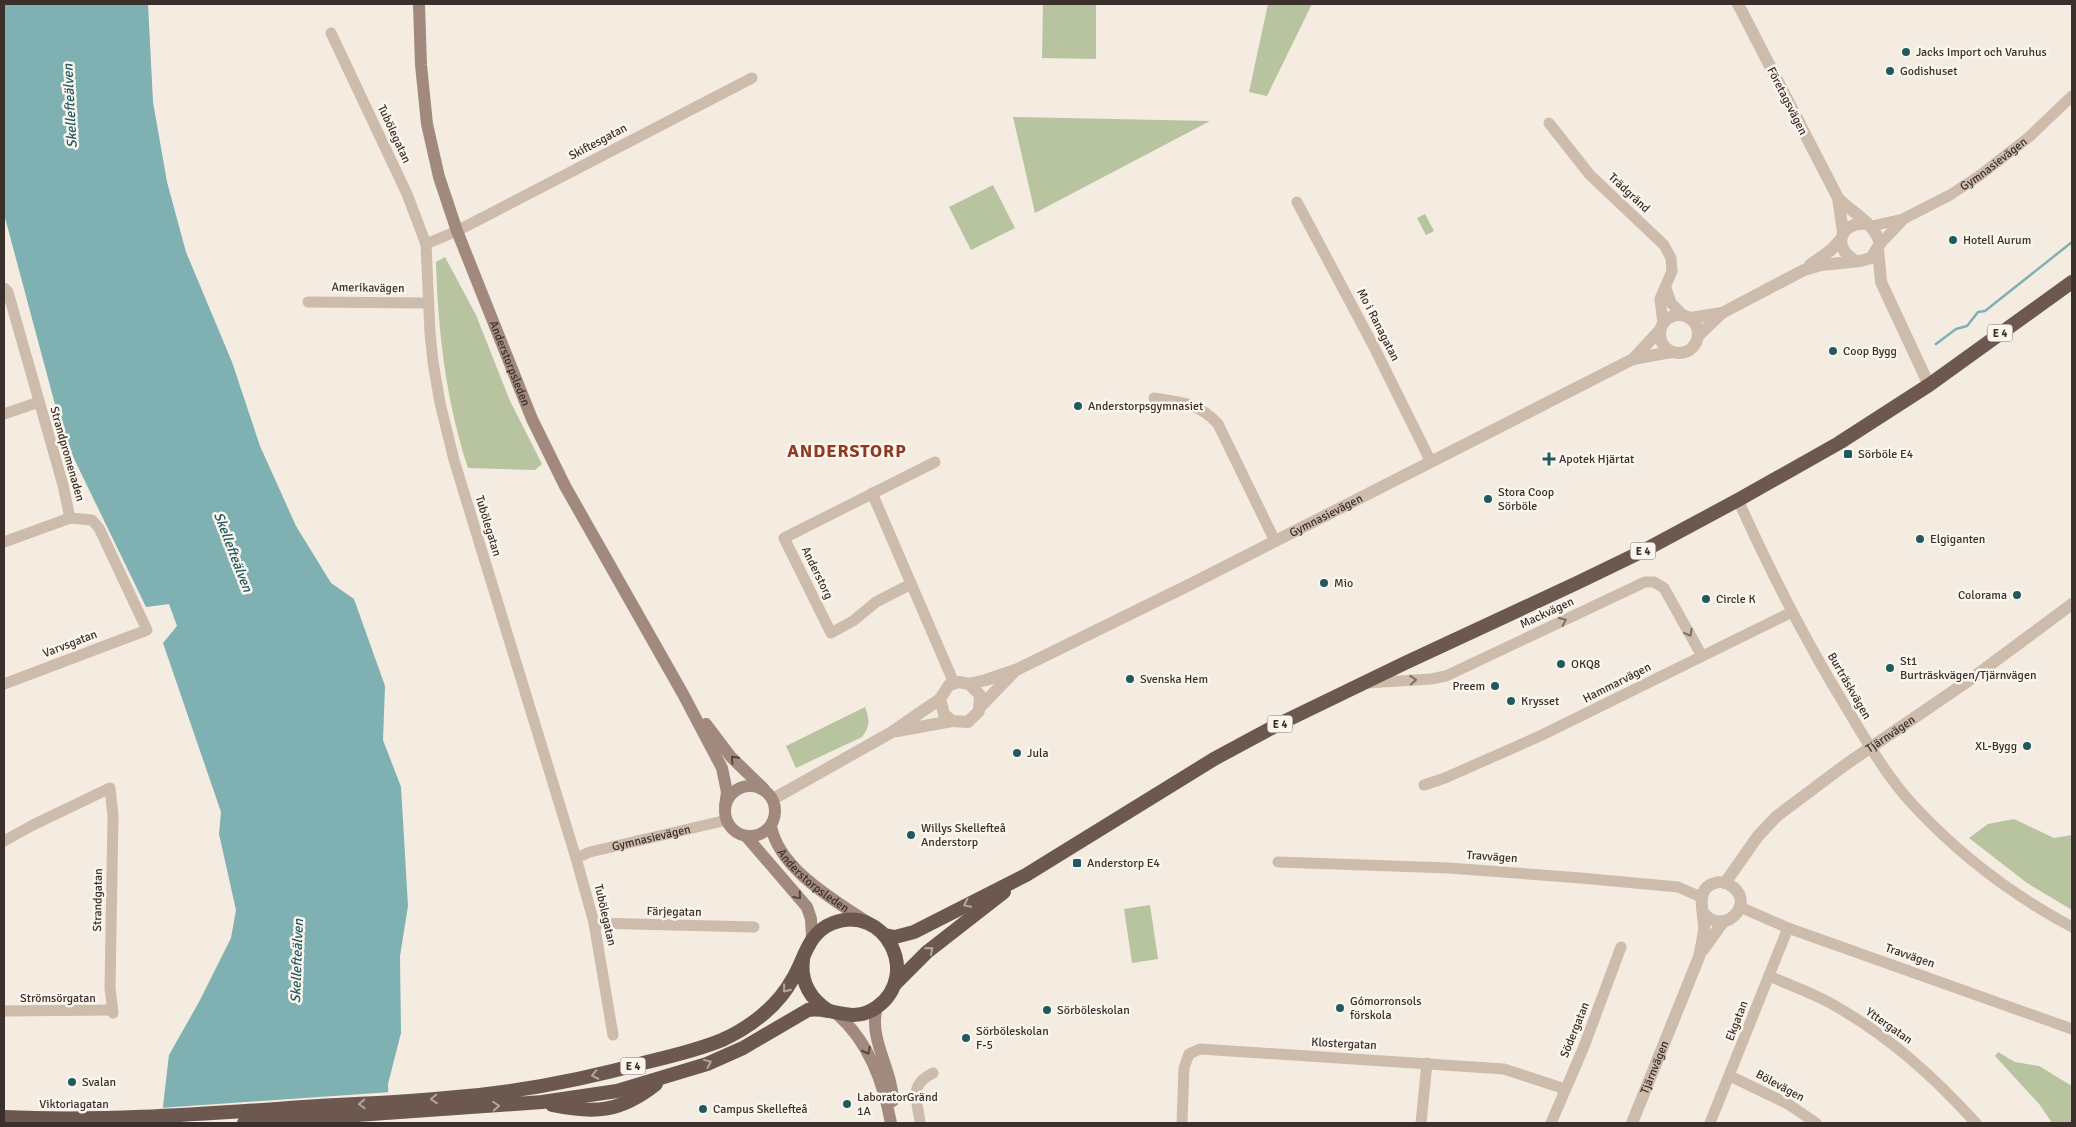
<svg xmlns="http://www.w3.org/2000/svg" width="2076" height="1127" font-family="Signika,sans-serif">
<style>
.green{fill:#b8c4a0}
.water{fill:#7fb0b2}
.pier{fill:#f4ebe1}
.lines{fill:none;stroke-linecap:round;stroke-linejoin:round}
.stream{stroke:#7fb0b2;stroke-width:2.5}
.minor{stroke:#cdbbac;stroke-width:11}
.tertiary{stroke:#cdbbac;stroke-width:12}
.secondary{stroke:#a18a7d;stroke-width:12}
.trunk{stroke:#6c584f;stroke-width:14}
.oneway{stroke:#7d6f65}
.oneway2{stroke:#544640}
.oneway3{stroke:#b4a69e}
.poi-dot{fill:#1f5a5e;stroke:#fbf5ee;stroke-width:2}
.labels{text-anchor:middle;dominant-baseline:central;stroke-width:5;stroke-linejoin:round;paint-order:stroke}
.shield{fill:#fbf5ee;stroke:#756b66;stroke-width:1}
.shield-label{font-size:11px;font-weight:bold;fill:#3b302b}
.poi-label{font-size:12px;fill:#3b302b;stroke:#fbf5ee;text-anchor:start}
.street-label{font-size:12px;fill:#3b302b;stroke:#fbf5ee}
.water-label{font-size:14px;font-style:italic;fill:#1f5a5e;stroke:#fbf5ee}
.district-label{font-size:18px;font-weight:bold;letter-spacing:1px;fill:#8c3b22;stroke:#fbf5ee}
</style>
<rect width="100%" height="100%" fill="#f4ebe1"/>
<g class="green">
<path d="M1043 4H1096V59L1042 58Z"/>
<path d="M1268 4H1312L1267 96 1249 92Z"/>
<path d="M1013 117 1210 121 1035 213Z"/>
<path d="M993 185 1015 228 971 250 949 207Z"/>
<path d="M1425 214 1434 231 1426 235 1417 218Z"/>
<path d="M445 257 476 315 510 401 542 464 535 470 468 468C446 401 438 332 436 262Z"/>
<path d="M865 707C870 720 870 726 862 737L796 768 786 746Z"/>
<path d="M2014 819 2054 838 2072 835V910L2027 883 1969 838 1988 824Z"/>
<path d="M1150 905 1158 959 1132 963 1124 909Z"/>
<path d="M1998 1052 2015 1062 2039 1066 2072 1086V1123H2052L2040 1105 1995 1056Z"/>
</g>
<path class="water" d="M4 4H148L153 102 167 182 186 252 232 362 260 446 296 526 331 583 354 599 385 686 383 740 401 787 408 906 400 956 401 1033 388 1084 389 1123H161L169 1055 199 1002 231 938 236 910 219 834 221 812 163 643 177 626 169 604 146 607 64 438 4 214Z"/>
<path class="pier" d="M391 1092V1122L158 1123 160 1108Z"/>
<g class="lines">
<path class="stream" d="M1936 344 1956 329 1967 326 1978 312 1985 311 2072 242"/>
<g class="minor">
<path d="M331 33 407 194 426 244 430 333 433 362 440 403 454 460 576 858 594 923 613 1035"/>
<path d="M1549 123 1590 175 1664 245 1671 258 1672 271 1660 299 1663 324"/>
<path d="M1297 202 1374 347 1431 462"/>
<path id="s1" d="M1872 226 1903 219 1950 195 1979 176 2029 137 2072 96"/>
<path d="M426 244 457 231 752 78"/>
<path d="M1880 244 1902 221"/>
<path d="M4 288 8 292 63 485 70 518 92 520 99 528 147 630 4 684"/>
<path d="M1666 288 1671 303 1683 315"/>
<path d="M308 302 428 303"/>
<path d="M1154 398C1181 402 1199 403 1218 424L1275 541"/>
<path d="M4 414 39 402"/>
<path d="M872 493 954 683"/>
<path d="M1738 500C1771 573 1807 644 1849 712 1868 744 1890 781 1916 808 1961 856 2014 896 2072 927"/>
<path d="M4 542 70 518"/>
<path d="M911 584 876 602 853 621 831 633 784 538 935 462"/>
<path d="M1367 683 1431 679 1446 676 1645 582H1654L1664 588 1702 656"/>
<path d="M1424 785 1445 778 1540 736 1792 612"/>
<path d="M4 841 33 825 110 788 113 816 110 988 113 1013"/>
<path id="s2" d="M576 858 590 852 727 820"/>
<path d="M1278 862 1449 868 1581 878 1678 887 1701 897"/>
<path d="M1740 907 1788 928 2072 1029"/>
<path d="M594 923 754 927"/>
<path d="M1769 976C1790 985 1812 993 1832 1004 1889 1036 1933 1076 1976 1123"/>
<path d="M4 1011 112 1010"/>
<path d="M1730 1076 1788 1104 1816 1123"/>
<path d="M920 1123C918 1100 907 1086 933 1073"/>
<path d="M1182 1123 1184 1068 1189 1054 1200 1049 1504 1069 1565 1089"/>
<path d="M1421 1123 1427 1063"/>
<path d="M1551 1123 1583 1049 1621 947"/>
<path d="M1710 1123 1788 928"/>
</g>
<g class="tertiary">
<path d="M1838 198 1843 232"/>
<path d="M1878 249 1881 282 1929 385"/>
<path d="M1856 261C1831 248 1840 221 1867 224"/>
<path d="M1810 265 1831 250 1841 239"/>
<circle cx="1679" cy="334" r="19"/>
<path d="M1690 318 1722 313"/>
<path d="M1699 335 1722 313 1804 270 1821 265 1860 261 1871 258 1880 244C1875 223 1852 213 1838 198L1738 4"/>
<path d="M1633 359 1671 352"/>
<path id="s3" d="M969 684 980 695 979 711 968 722 952 721 944 714 940 699 949 685 959 682 969 684 986 680 1018 669 1193 583 1633 359 1660 330"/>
<path d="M981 706 1016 670"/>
<path d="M897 731 952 721"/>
<path d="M773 799 892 732 940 699"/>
<path id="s4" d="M1725 883 1758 836 1777 816 1845 765 1971 679 2072 604"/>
<path d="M1703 950 1723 922"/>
<path id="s5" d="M1632 1123 1699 957C1701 948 1703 939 1704 930 1705 914 1693 889 1715 883 1721 881 1728 883 1733 887 1756 905 1722 938 1703 912"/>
</g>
<g class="secondary">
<path id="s6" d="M419 4 421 65 427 124 439 177 457 231 532 419 565 486 683 694 722 768 727 792 725 806"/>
<path d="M706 724 731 757 764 789"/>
<circle cx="750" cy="811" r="25"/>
<path id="s7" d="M771 826C779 869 834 900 867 922"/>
<path d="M746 836 807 907 811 919 812 938"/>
<path d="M877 1007C868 1039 892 1068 893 1101"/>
<path d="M837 1014C869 1042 883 1082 891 1123"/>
</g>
<g class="trunk">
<path d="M885 935 895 937 914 932 1026 875 1214 759 1277 725 1405 663 1579 582 1643 551 1738 500 1839 443 1929 385 2072 282"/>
<path d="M803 960C800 982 811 1000 829 1011"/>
<path d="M895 984 927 952 1004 892"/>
<path d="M552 1105C595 1114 621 1112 656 1084"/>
<path d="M4 1117C109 1122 214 1113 319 1106 361 1104 404 1102 446 1098 514 1093 582 1080 647 1062 672 1056 698 1050 722 1040 749 1028 777 1007 792 980 805 959 807 933 833 923 884 903 922 974 877 1007 852 1025 833 1006 808 1010L743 1048 707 1064 617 1091 542 1102 244 1123"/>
</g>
</g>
<defs><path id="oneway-chevron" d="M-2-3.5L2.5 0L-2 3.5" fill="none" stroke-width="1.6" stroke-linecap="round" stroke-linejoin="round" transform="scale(1.25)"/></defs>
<g class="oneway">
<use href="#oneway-chevron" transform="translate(1563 621) rotate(-25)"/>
<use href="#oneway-chevron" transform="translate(1689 633) rotate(61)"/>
<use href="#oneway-chevron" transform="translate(1413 680) rotate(-4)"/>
</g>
<g class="oneway2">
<use href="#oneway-chevron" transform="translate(734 759) rotate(-133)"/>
<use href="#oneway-chevron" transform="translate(798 896) rotate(50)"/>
<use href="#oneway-chevron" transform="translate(867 1051) rotate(63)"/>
</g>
<g class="oneway3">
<use href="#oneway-chevron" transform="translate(967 904) rotate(154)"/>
<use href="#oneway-chevron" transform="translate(930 950) rotate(-40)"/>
<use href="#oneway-chevron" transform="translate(786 989) rotate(128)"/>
<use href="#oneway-chevron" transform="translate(708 1063) rotate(-22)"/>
<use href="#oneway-chevron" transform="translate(595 1075) rotate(168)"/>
<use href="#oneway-chevron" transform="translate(434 1099) rotate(176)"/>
<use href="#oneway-chevron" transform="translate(362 1104) rotate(177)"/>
<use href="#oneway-chevron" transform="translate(496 1106) rotate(-4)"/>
</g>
<g class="poi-dot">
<circle cx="1906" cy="52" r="5"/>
<circle cx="1890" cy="71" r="5"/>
<circle cx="1953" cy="240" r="5"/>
<circle cx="1833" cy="351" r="5"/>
<circle cx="1078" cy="406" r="5"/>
<rect x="1843" y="449" width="10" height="10" rx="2.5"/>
<path d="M1546.5 451.5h5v5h5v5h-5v5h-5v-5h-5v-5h5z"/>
<circle cx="1488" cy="499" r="5"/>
<circle cx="1920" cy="539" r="5"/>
<circle cx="1324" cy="583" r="5"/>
<circle cx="2017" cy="595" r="5"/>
<circle cx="1706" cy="599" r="5"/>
<circle cx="1561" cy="664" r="5"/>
<circle cx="1890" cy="668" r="5"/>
<circle cx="1130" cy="679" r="5"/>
<circle cx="1495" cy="686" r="5"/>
<circle cx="1511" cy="701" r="5"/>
<circle cx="2027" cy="746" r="5"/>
<circle cx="1017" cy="753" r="5"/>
<circle cx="911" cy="835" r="5"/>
<rect x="1072" y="858" width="10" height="10" rx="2.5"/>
<circle cx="1340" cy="1008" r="5"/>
<circle cx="1047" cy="1010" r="5"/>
<circle cx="966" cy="1038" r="5"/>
<circle cx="72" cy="1082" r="5"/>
<circle cx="847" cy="1104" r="5"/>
<circle cx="703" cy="1109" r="5"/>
</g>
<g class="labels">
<g class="shield">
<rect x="1987.5" y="324.5" width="25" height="17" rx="4"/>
<rect x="1630.5" y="542.5" width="25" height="17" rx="4"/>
<rect x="1267.5" y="715.5" width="25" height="17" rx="4"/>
<rect x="620.5" y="1057.5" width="25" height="17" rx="4"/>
</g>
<g class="shield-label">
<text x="2000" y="333">E 4</text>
<text x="1643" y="551">E 4</text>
<text x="1280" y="724">E 4</text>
<text x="633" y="1066">E 4</text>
</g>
<g class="poi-label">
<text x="1916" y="52">Jacks Import och Varuhus</text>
<text x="1900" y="71">Godishuset</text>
<text x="1963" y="240">Hotell Aurum</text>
<text x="1843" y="351">Coop Bygg</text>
<text x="1088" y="406">Anderstorpsgymnasiet</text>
<text x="1858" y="454">Sörböle E4</text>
<text x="1559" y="459">Apotek Hjärtat</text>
<text x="1498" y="492">Stora Coop<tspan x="1498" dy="14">Sörböle</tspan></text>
<text x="1930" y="539">Elgiganten</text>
<text x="1334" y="583">Mio</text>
<text x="2007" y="595" text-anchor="end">Colorama</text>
<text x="1716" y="599">Circle K</text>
<text x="1900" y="661">St1<tspan x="1900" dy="14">Burträskvägen/Tjärnvägen</tspan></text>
<text x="1571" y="664">OKQ8</text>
<text x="1140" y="679">Svenska Hem</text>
<text x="1485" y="686" text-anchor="end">Preem</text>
<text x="1521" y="701">Krysset</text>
<text x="2017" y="746" text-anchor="end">XL-Bygg</text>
<text x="1027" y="753">Jula</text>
<text x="921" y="828">Willys Skellefteå<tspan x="921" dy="14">Anderstorp</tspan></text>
<text x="1087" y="863">Anderstorp E4</text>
<text x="1350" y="1001">Gómorronsols<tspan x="1350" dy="14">förskola</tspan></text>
<text x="1057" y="1010">Sörböleskolan</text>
<text x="976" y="1031">Sörböleskolan<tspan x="976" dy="14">F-5</tspan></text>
<text x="82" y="1082">Svalan</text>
<text x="857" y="1097">LaboratorGränd<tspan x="857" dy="14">1A</tspan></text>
<text x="713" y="1109">Campus Skellefteå</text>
</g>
<g class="street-label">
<text transform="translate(1787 101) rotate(63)">Företagsvägen</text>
<text transform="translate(394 134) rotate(65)">Tubölegatan</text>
<text transform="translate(598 142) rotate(-28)">Skiftesgatan</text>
<text stroke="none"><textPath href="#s1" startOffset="138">Gymnasievägen</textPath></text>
<text transform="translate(1629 193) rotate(43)">Trädgränd</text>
<text transform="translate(368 288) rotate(1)">Amerikavägen</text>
<text transform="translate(1378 325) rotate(63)">Mo i Ranagatan</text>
<text stroke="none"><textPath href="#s6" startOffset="374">Anderstorpsleden</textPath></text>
<text transform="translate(67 454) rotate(74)">Strandpromenaden</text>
<text stroke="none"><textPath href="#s3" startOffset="522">Gymnasievägen</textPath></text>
<text transform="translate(488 526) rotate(73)">Tubölegatan</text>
<text transform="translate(817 573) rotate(64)">Anderstorg</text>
<text transform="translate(1547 613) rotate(-25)">Mackvägen</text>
<text transform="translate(70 644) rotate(-21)">Varvsgatan</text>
<text transform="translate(1617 683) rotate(-27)">Hammarvägen</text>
<text transform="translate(1849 686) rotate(60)">Burträskvägen</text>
<text stroke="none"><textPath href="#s4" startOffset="225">Tjärnvägen</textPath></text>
<text stroke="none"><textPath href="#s2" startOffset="78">Gymnasievägen</textPath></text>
<text transform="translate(1492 857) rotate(4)">Travvägen</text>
<text stroke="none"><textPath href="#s7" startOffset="71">Anderstorpsleden</textPath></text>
<text transform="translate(98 900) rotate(-89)">Strandgatan</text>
<text transform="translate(674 912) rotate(1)">Färjegatan</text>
<text transform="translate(605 915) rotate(77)">Tubölegatan</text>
<text transform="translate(1910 956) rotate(19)">Travvägen</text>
<text x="58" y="998">Strömsörgatan</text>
<text transform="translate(1737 1021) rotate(-69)">Ekgatan</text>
<text transform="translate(1889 1026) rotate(35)">Yttergatan</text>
<text transform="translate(1575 1030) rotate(-68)">Södergatan</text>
<text transform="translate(1344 1044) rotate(3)">Klostergatan</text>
<text stroke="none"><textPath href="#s5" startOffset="60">Tjärnvägen</textPath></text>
<text transform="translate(1780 1086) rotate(28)">Bölevägen</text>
<text x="74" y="1104">Viktoriagatan</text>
</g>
<g class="water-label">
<text transform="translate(70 106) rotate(-93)">Skellefteälven</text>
<text transform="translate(233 552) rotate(69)">Skellefteälven</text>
<text transform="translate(297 961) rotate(-88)">Skellefteälven</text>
</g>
<g class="district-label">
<text x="847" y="451">ANDERSTORP</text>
</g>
</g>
<rect width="2076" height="1127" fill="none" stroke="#3b302b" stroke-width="10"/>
</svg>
